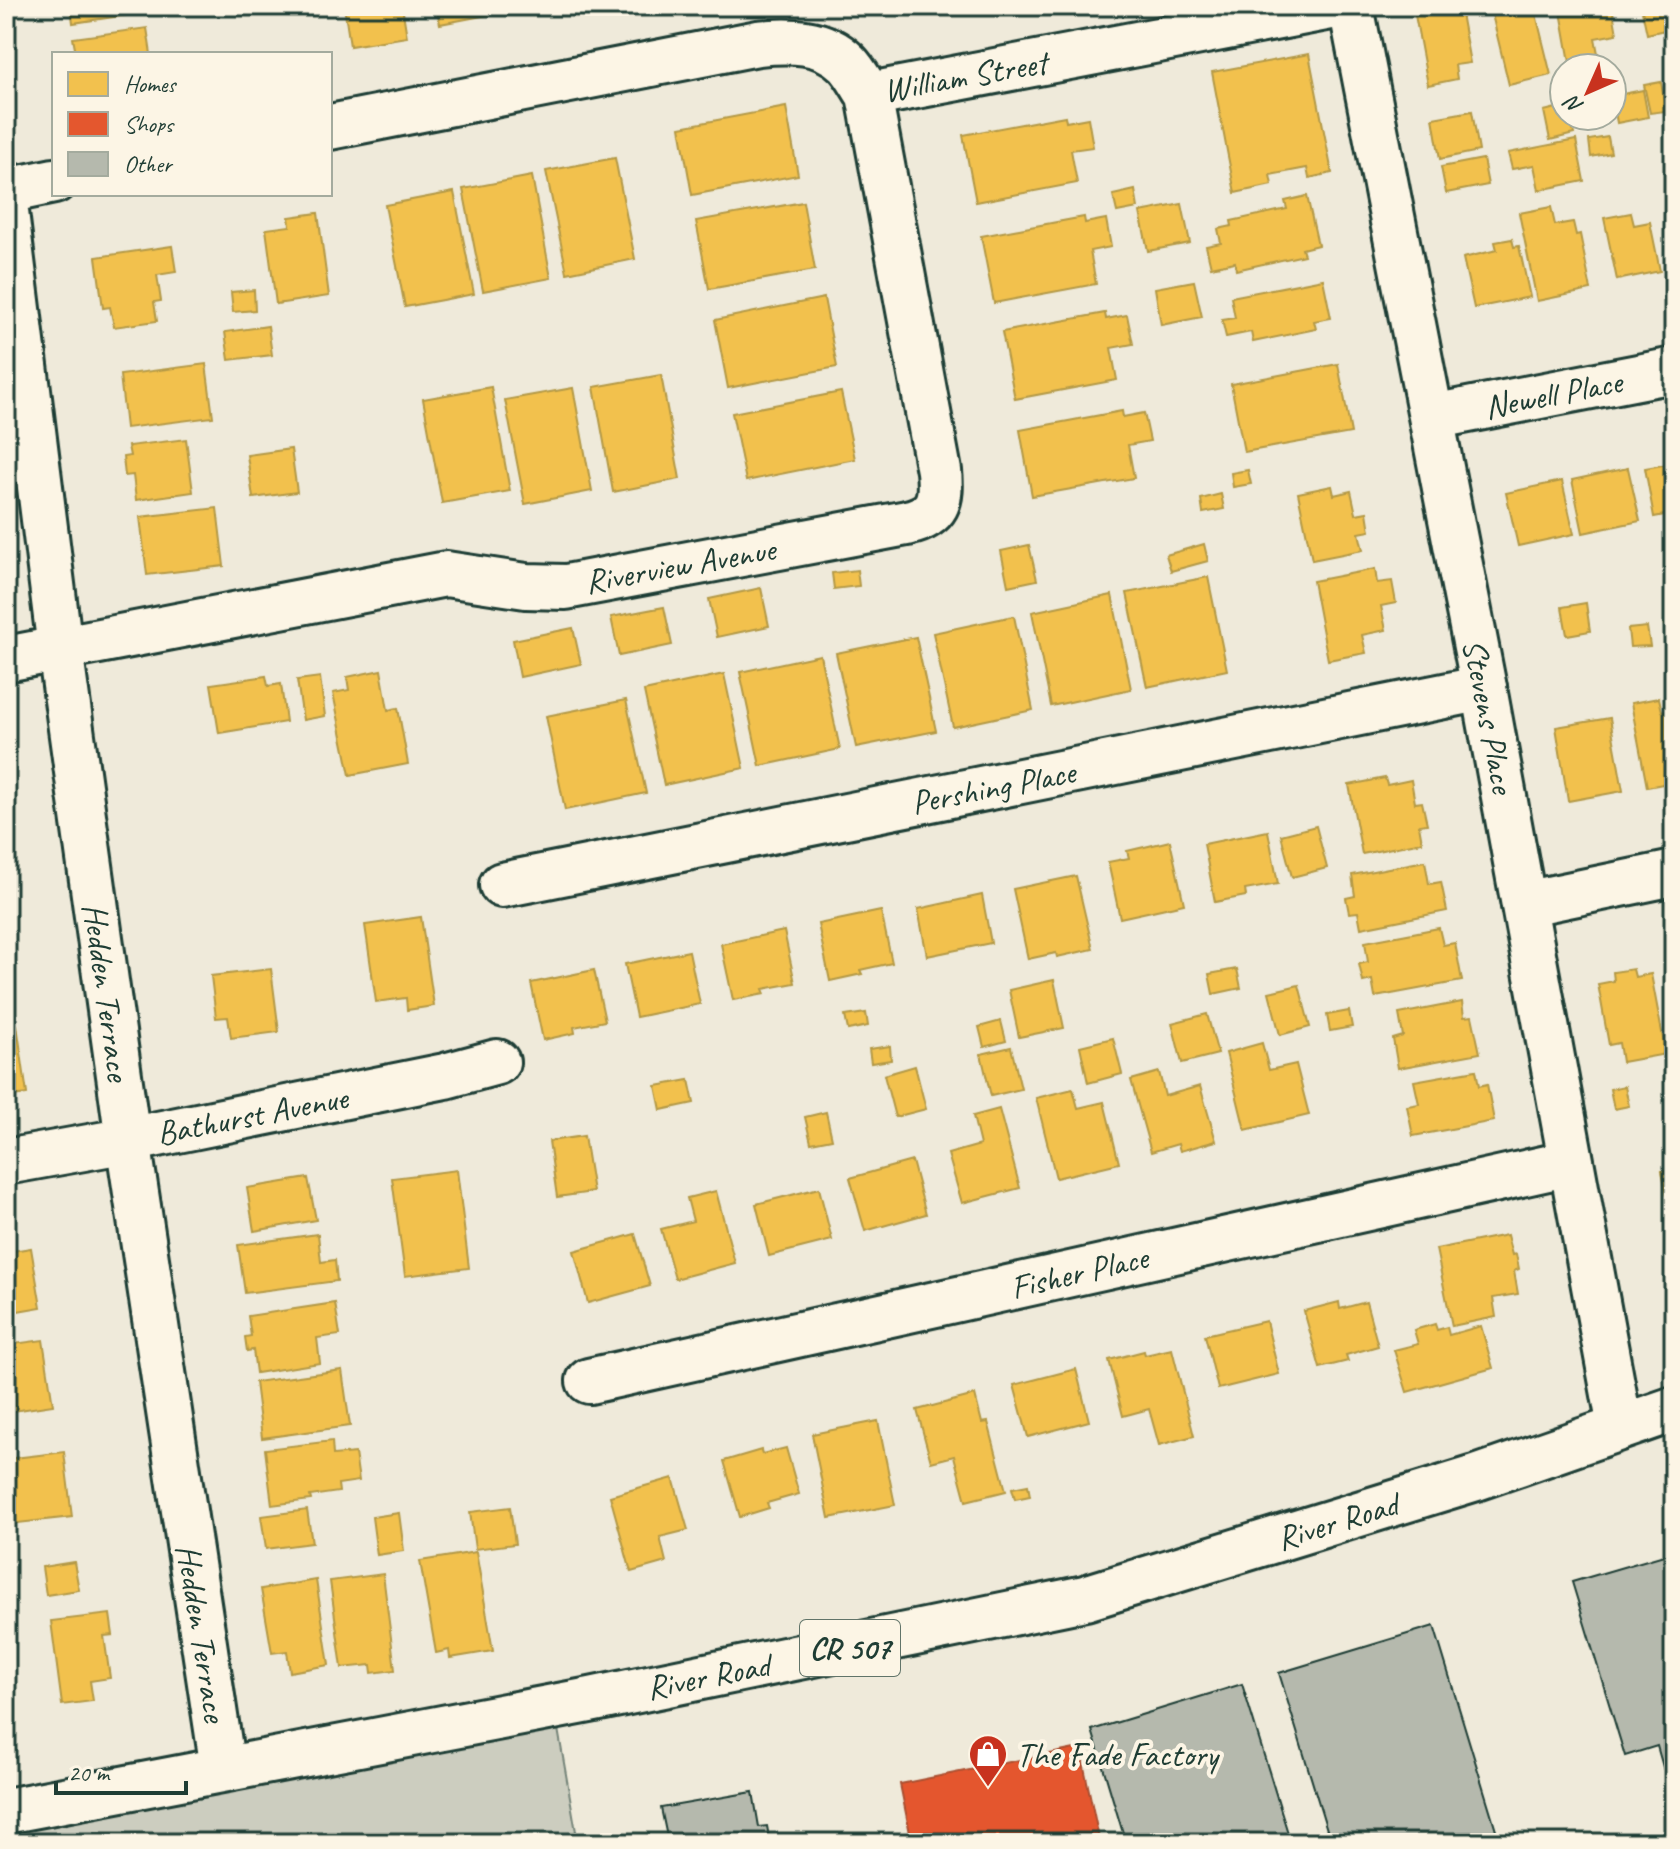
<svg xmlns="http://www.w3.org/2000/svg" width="1680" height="1849" font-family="Caveat,sans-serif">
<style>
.green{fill:#cccdbf;stroke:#76857a;stroke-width:2}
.homes{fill:#f2c14e;stroke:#b39946;stroke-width:2}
.shops{fill:#e4572e;stroke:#a94f30;stroke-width:2}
.building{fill:#b5b9ad;stroke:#1f3d34;stroke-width:2}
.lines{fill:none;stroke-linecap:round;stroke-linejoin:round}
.minor-casing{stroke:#1f3d34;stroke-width:50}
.major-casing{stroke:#1f3d34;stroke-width:50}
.minor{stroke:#fcf5e5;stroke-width:44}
.major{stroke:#fcf5e5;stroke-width:44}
.labels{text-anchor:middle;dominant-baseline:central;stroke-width:8;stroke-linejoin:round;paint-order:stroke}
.shield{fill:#fcf5e5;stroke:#617469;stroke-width:2}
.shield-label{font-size:32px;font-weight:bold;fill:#1f3d34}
.street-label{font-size:34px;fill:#1f3d34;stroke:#fcf5e5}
.poi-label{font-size:34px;fill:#1f3d34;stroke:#fcf5e5;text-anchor:start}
</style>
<rect width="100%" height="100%" fill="#efeada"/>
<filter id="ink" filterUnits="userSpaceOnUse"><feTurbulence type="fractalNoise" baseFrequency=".0125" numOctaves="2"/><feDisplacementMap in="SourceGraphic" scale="16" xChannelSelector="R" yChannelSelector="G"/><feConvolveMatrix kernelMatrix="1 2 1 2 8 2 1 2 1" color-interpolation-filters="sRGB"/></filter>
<g filter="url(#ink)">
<path class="green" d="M554 1706 578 1843H6V1811Z"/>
<g class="homes">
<path d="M71 6H168V9L73 23Z"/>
<path d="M344 6H402L407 37 350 46Z"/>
<path d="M436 6H518L519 9 440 24Z"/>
<path d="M1490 6H1534L1551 75 1509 85Z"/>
<path d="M1560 6H1612L1617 34 1595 38 1600 64 1571 68Z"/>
<path d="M1641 6H1674V28L1647 34Z"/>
<path d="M1460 8 1470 63 1455 65 1457 79 1428 85 1415 15Z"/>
<path d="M147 28 151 54H76L73 38Z"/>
<path d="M1309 54 1332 173 1309 178 1307 168 1270 175 1272 185 1235 193 1212 72Z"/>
<path d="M1661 82 1666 111 1650 113 1644 85Z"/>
<path d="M1643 90 1648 117 1617 123 1612 96Z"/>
<path d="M1564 106V116H1570L1574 134 1550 140 1544 111Z"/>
<path d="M786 107 798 175 692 195 680 127Z"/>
<path d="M1472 111 1479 151 1440 159 1433 118Z"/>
<path d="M1065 116 1066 122 1088 118 1093 147 1071 150 1077 183 976 202 963 135Z"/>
<path d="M1608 137 1611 153 1591 157 1589 140Z"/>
<path d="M1576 140 1584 181 1539 190 1534 165 1512 169 1508 153Z"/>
<path d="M615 158 635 259 567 273 546 171Z"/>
<path d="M1483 159 1488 185 1446 193 1441 167Z"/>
<path d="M532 176 551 278 483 291 463 189Z"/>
<path d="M1135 190 1138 208 1117 212 1113 195Z"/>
<path d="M454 192 474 294 405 307 385 205Z"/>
<path d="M1307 196 1318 245 1302 249 1304 255 1236 270 1235 262 1211 267 1206 246 1221 243 1218 229 1232 226 1231 221 1287 209 1285 201Z"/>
<path d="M803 202 815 270 709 289 696 221Z"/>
<path d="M1182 204 1190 243 1148 251 1140 212Z"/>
<path d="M1551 207 1555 225 1573 222 1576 235 1580 234 1591 290 1537 301 1519 213Z"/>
<path d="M318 213 329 296 276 304 266 229 290 226 289 217Z"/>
<path d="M1631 213 1634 225 1650 222 1660 271 1617 280 1604 218Z"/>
<path d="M1084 217 1085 223 1106 219 1111 247 1090 251 1096 284 994 303 981 236Z"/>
<path d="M1512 239 1514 247 1519 246 1530 297 1474 308 1463 258 1497 250 1495 242Z"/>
<path d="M172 246 176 272 157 275 161 301 154 302 157 321 114 327 110 307 103 308 96 257Z"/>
<path d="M1323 279 1331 318 1314 321 1316 329 1253 342 1251 332 1226 337 1222 320 1235 318 1231 297Z"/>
<path d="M1194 281 1202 317 1161 325 1155 288Z"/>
<path d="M254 290 255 310 233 312 231 292Z"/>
<path d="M824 298 837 367 728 388 715 320Z"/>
<path d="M1105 313 1106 319 1127 315 1133 344 1111 348 1117 380 1015 399 1002 332Z"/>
<path d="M268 326 272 355 229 360 225 332Z"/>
<path d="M206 364 213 417 126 428 120 375Z"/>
<path d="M1338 364 1351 433 1244 452 1231 384Z"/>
<path d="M661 375 680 479 613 492 594 387Z"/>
<path d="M491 387 510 491 442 503 423 399Z"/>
<path d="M573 388 592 491 525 504 505 400Z"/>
<path d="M841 392 855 459 746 481 732 413Z"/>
<path d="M1122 411 1123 417 1144 413 1150 441 1128 445 1134 478 1032 496 1020 430Z"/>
<path d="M186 439 193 492 136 500 133 475 125 476 123 457 130 456 128 446Z"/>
<path d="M291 449 297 492 253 498 247 455Z"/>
<path d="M1674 463V533L1670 514 1654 517 1645 468Z"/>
<path d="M1628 468 1640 521 1583 533 1572 480Z"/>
<path d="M1248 470 1251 484 1233 487 1231 473Z"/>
<path d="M1562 481 1574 534 1518 546 1506 493Z"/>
<path d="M1332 486 1334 495 1351 491 1356 514 1367 512 1370 531 1359 533 1363 550 1312 560 1298 493Z"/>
<path d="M1221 494 1224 509 1203 513 1201 499Z"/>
<path d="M217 508 224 566 147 575 140 517Z"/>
<path d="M1204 544 1208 561 1171 571 1166 555Z"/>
<path d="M1029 545 1037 580 1008 586 1001 551Z"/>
<path d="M1375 569 1377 583 1392 581 1396 603 1381 606 1386 630 1362 635 1366 653 1328 660 1313 581Z"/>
<path d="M857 570 859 586 834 589 832 573Z"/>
<path d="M1208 577 1227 670 1147 687 1127 593Z"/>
<path d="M761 588 769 626 717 637 709 599Z"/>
<path d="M1112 595 1131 689 1051 706 1032 612Z"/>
<path d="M1586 603 1590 631 1567 635 1562 607Z"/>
<path d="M664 607 672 645 619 656 611 617Z"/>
<path d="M1014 616 1033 710 953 727 933 633Z"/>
<path d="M1674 622V661L1673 662 1665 624Z"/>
<path d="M1647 627 1650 646 1630 647 1628 629Z"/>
<path d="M573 628 581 664 520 677 513 640Z"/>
<path d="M916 637 936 731 856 747 836 653Z"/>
<path d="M820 655 840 749 760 766 740 672Z"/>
<path d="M381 670 388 710 398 708 408 764 350 775 333 693 349 690 347 677Z"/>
<path d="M724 674 744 768 664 785 644 691Z"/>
<path d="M266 676 268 686 281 684 286 722 219 733 211 684Z"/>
<path d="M320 677 325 716 303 720 297 680Z"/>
<path d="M1659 698 1662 711 1674 709V782L1647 787 1631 703Z"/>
<path d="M626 700 646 793 565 810 546 716Z"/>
<path d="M1610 718 1623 791 1568 801 1556 727Z"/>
<path d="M1385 778 1387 785 1411 780 1415 803 1422 802 1427 824 1419 825 1422 842 1362 854 1349 785Z"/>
<path d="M1316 826 1327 868 1292 877 1281 835Z"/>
<path d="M1268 831 1278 884 1245 890 1246 896 1215 902 1204 844Z"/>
<path d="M1170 841 1184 904 1120 918 1108 862 1129 858 1127 851Z"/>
<path d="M1425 861 1429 884 1441 882 1447 911 1361 928 1358 912 1349 913 1346 898 1355 896 1352 875Z"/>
<path d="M1076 876 1093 949 1057 957 1056 953 1028 959 1013 889Z"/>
<path d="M982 895 991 943 927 956 918 909Z"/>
<path d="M881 911 892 963 860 970 862 974 830 981 818 924Z"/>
<path d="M421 917 434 1006 407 1010 406 998 376 1002 365 925Z"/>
<path d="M1439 928 1443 945 1455 943 1462 981 1375 997 1372 980 1363 982 1359 964 1368 962 1365 942Z"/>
<path d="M784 931 795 983 763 989 765 994 733 1000 721 944Z"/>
<path d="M6 945 14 997 6 998Z"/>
<path d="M689 951 700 1004 636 1017 625 964Z"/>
<path d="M1674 957V1006L1666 958Z"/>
<path d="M271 969 279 1032 231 1038 228 1017 216 1018 211 976Z"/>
<path d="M1237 969 1241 988 1213 994 1209 974Z"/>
<path d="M1633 969 1635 977 1651 974 1666 1054 1622 1062 1619 1043 1609 1045 1598 984 1614 981 1613 972Z"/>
<path d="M594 970 605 1021 574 1027 575 1033 543 1040 531 983Z"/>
<path d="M1054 980 1064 1028 1019 1037 1009 990Z"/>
<path d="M1299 985 1310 1027 1280 1035 1269 992Z"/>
<path d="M1462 1002 1464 1017 1472 1016 1480 1053 1398 1068 1393 1039 1403 1036 1399 1014Z"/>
<path d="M1349 1011 1352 1027 1330 1031 1327 1015Z"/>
<path d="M866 1013 868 1026 848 1030 845 1016Z"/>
<path d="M1207 1014 1218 1054 1182 1063 1172 1023Z"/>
<path d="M1001 1021 1006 1041 984 1047 979 1027Z"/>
<path d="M17 1025 27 1094 6 1097V1026Z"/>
<path d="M1113 1038 1122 1074 1088 1083 1080 1046Z"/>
<path d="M1262 1043 1269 1070 1296 1064 1309 1115 1245 1130 1226 1053Z"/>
<path d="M890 1046 891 1060 871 1063 869 1049Z"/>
<path d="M1011 1047 1021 1089 991 1096 981 1054Z"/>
<path d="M915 1066 926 1109 895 1117 884 1075Z"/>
<path d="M1476 1070 1479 1086 1487 1084 1494 1121 1413 1136 1407 1106 1419 1104 1414 1081Z"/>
<path d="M1159 1072 1165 1096 1200 1086 1216 1141 1180 1151 1178 1144 1151 1152 1131 1080Z"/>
<path d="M689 1080 694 1103 661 1110 656 1086Z"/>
<path d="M1625 1086 1629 1106 1614 1109 1610 1089Z"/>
<path d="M1073 1089 1078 1108 1104 1102 1119 1163 1056 1178 1036 1098Z"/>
<path d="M999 1109 1020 1188 962 1203 948 1154 980 1145 973 1116Z"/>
<path d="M826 1112 832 1139 811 1143 805 1117Z"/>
<path d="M584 1136 593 1192 557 1197 549 1141Z"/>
<path d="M912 1161 926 1214 865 1231 850 1178Z"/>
<path d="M1674 1169V1202L1672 1194 1667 1195 1662 1171Z"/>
<path d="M457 1170 469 1268 405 1276 392 1178Z"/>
<path d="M308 1178 316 1220 254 1231 247 1188Z"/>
<path d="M819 1188 832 1240 769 1256 756 1204Z"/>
<path d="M716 1191 735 1263 675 1279 661 1229 693 1221 687 1198Z"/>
<path d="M318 1234 321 1262 335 1260 337 1281 245 1293 238 1245Z"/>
<path d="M635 1234 650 1286 588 1303 574 1251Z"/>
<path d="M1507 1235 1512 1255 1516 1254 1519 1269 1514 1271 1518 1294 1493 1298 1496 1317 1452 1326 1436 1249Z"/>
<path d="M31 1248 41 1307 6 1313V1252Z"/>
<path d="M1339 1302 1340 1309 1366 1302 1378 1346 1346 1355 1348 1361 1320 1368 1304 1311Z"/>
<path d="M335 1303 340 1335 317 1338 320 1363 256 1373 253 1350 247 1351 245 1337 251 1336 248 1316Z"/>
<path d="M1266 1321 1279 1374 1218 1389 1205 1335Z"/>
<path d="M1435 1324 1437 1330 1447 1327 1449 1335 1481 1326 1493 1368 1407 1392 1394 1350 1418 1344 1414 1330Z"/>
<path d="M43 1340 53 1405 6 1412V1345Z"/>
<path d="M1172 1349 1194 1436 1159 1445 1149 1409 1123 1416 1109 1360 1144 1351 1145 1355Z"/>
<path d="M1076 1369 1089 1421 1028 1437 1014 1385Z"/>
<path d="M342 1370 350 1426 262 1438 255 1382Z"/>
<path d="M975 1395 982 1423 988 1422 1006 1491 966 1501 954 1456 931 1462 917 1410Z"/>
<path d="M878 1421 895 1505 829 1518 812 1434Z"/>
<path d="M332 1441 333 1455 355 1453 359 1481 338 1484 339 1492 310 1496 311 1500 272 1505 265 1449Z"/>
<path d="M786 1448 799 1494 767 1503 769 1508 740 1517 724 1461 761 1450 762 1454Z"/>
<path d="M64 1452 72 1517 9 1524 6 1459Z"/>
<path d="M673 1478 688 1530 660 1537 666 1562 631 1572 610 1496Z"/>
<path d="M1028 1485 1030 1496 1015 1499 1012 1488Z"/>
<path d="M510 1507 515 1544 475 1549 470 1512Z"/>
<path d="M307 1510 312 1543 266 1549 261 1516Z"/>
<path d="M399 1513 404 1551 377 1555 372 1517Z"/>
<path d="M476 1552 493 1651 450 1658 449 1650 436 1653 420 1561Z"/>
<path d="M74 1562 79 1590 46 1595 42 1567Z"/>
<path d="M383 1574 395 1670 372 1673 371 1665 342 1668 330 1581Z"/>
<path d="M316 1580 329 1665 290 1672 287 1651 272 1653 261 1589Z"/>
<path d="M110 1614 113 1635 104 1636 110 1678 90 1681 93 1701 62 1705 51 1621Z"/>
</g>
<path class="shops" d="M1080 1748 1100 1843H912L900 1784Z"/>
<g class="building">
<path d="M1674 1552V1802H1673L1657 1746 1625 1756 1572 1582Z"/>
<path d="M1434 1626 1500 1843H1331L1279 1673Z"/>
<path d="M1242 1684 1291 1843H1126L1092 1730Z"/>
<path d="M753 1792 759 1827 767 1826 770 1843H682L681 1835 667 1837 661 1808Z"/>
</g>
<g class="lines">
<defs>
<g id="minor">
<path d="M1351 6 1484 688 1620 1427"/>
<path d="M869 95 1337 6"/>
<path d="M6 191 54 181"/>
<path d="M6 212 60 649 128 1140 223 1769"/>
<path d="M1432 417 1674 370"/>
<path d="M6 659 446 574 526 586 566 587 907 523C938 516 942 501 939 471L869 95C862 85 856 72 847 63 823 39 789 40 758 43L330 127"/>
<path d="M502 885 1484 688"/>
<path d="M1524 904 1674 873"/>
<path d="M6 1162 128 1140 445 1076 497 1062"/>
<path d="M589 1381 1570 1163"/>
</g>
<path id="major" d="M6 1811 590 1700 1085 1598 1476 1478 1674 1409"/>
</defs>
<use href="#minor" class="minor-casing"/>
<use href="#major" class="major-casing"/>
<use href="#minor" class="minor"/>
<use href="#major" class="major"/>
</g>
</g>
<defs>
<symbol id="shop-pin" viewBox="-11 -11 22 30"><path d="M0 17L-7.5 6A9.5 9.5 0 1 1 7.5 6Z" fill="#c8321e" stroke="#fcf5e5"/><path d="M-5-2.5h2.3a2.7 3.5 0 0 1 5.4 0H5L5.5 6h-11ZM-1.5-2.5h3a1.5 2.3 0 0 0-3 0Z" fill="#fff"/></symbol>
</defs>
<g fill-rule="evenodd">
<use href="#shop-pin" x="966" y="1732" width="44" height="60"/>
</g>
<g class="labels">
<rect class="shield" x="800" y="1620" width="100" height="56" rx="6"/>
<g class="shield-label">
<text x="850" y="1648">CR 507</text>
</g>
<g class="street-label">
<text transform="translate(965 76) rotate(-10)">William Street</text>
<text transform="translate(1553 394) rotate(-11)">Newell Place</text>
<text transform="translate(680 565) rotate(-10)">Riverview Avenue</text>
<text transform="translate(1489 716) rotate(79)">Stevens Place</text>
<text transform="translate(993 787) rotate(-11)">Pershing Place</text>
<text transform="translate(107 992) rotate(82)">Hedden Terrace</text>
<text transform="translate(252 1115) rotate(-11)">Bathurst Avenue</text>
<text transform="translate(1079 1272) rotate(-13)">Fisher Place</text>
<text transform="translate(1337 1521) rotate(-17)">River Road</text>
<text transform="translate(202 1633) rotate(81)">Hedden Terrace</text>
<text transform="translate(708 1676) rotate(-11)">River Road</text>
</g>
<g class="poi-label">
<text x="1016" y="1754">The Fade Factory</text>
</g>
</g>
<rect width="1680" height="1849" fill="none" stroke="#fcf5e5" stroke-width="32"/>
<rect x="16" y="16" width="1648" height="1817" fill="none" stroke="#1f3d34" stroke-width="3" filter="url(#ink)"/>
<rect x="52" y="52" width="280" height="144" fill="#fcf5e5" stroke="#a4ab9e" stroke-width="2"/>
<rect x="68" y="72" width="40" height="24" fill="#f2c14e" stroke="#a4ab9e" stroke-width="2"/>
<text x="124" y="92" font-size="24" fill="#1f3d34">Homes</text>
<rect x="68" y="112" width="40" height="24" fill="#e4572e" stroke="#a4ab9e" stroke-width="2"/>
<text x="124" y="132" font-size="24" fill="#1f3d34">Shops</text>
<rect x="68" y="152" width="40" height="24" fill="#b5b9ad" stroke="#a4ab9e" stroke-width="2"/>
<text x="124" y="172" font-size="24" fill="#1f3d34">Other</text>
<g transform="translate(1588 92) rotate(225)"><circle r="38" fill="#fcf5e5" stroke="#a4ab9e" stroke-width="2"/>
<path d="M0-6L14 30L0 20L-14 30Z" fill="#c8321e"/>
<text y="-12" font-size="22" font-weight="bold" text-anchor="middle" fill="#1f3d34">N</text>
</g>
<path d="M56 1781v12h130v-12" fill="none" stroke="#1f3d34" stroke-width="4"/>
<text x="68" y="1781" font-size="24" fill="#1f3d34" stroke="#fcf5e5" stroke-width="6" paint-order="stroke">20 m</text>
</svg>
